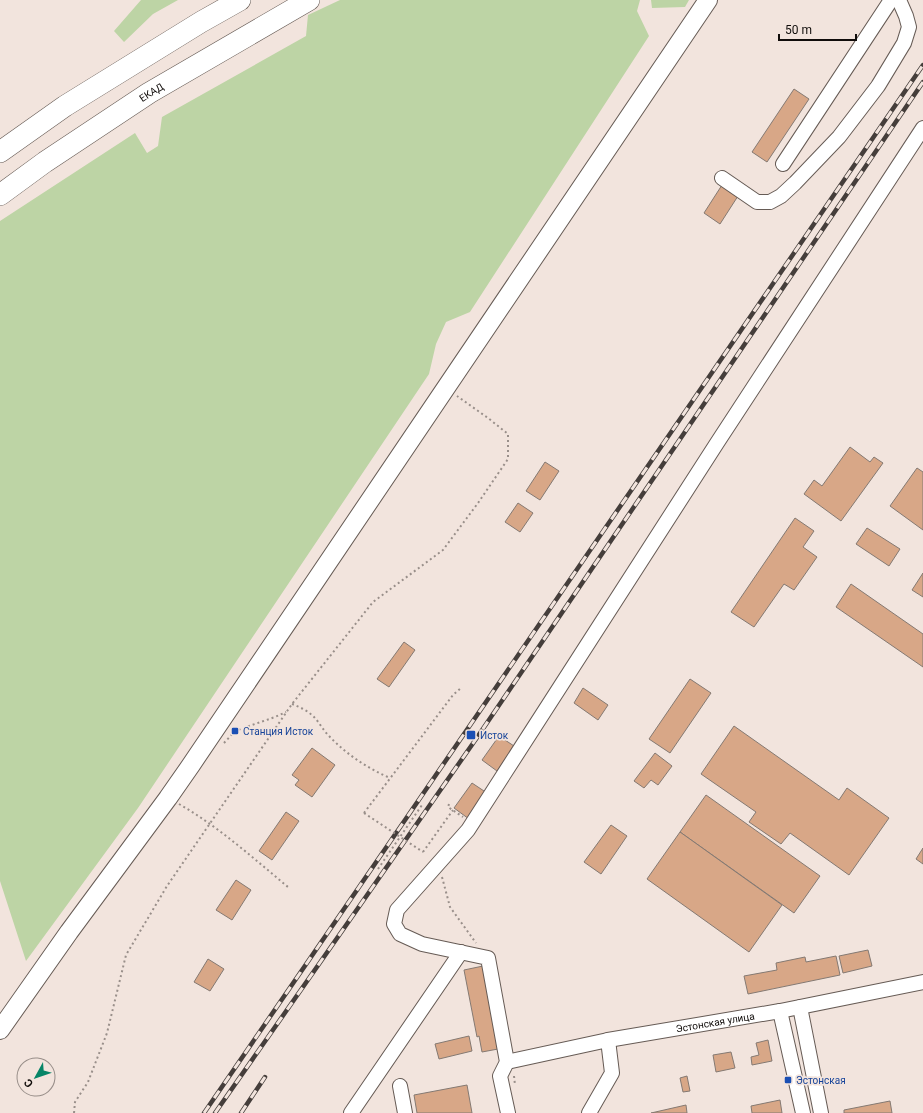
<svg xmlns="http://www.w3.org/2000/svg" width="923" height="1113" font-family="Roboto,sans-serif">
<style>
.green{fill:#bdd4a5}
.building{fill:#d8a787;stroke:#847972}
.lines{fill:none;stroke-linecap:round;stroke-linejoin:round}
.minor-casing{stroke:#665b55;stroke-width:16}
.major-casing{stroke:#665b55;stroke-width:20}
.highway-casing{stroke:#665b55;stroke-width:22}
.path{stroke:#998f8a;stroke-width:2;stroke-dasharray:2 3;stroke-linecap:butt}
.minor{stroke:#fff;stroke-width:14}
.major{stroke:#fff;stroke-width:18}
.highway{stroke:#fff;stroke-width:21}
.rail-casing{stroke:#453e3b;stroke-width:4.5}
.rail{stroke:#f2e4dd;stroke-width:3;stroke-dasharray:9;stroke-linecap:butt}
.path-bridge{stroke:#998f8a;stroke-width:2;stroke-dasharray:2 3;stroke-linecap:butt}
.transit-dot{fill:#1a4fb4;stroke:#f2e4dd;stroke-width:1.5}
.labels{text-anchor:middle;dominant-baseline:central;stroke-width:3.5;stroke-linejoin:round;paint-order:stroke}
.street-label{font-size:10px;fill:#100c0a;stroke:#f2e4dd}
.transit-label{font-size:10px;fill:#164399;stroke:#f2e4dd;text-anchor:start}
</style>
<rect width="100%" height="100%" fill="#f2e4dd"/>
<g class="green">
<path d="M141 0H178L153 14 124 42 114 31Z"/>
<path d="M340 0H640L637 11 649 36 470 312 446 322 436 344 429 374 138 808 26 961 0 881V221L135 133 147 153 158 146 162 117 306 36 308 15Z"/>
<path d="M651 0H689L685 7 652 8Z"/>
</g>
<g class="building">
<path d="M794 89 809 99 767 162 752 152Z"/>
<path d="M722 185 738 196 720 224 704 213Z"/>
<path d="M850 447 870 462 874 457 883 463 841 521 804 494 814 480 822 486Z"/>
<path d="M545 462 559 471 540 500 526 491Z"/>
<path d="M917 468 923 472V530L890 506Z"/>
<path d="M518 503 533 513 520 532 505 522Z"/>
<path d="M795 518 814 531 803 547 817 557 794 590 784 584 754 627 731 612Z"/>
<path d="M867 528 900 549 889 566 856 544Z"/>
<path d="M923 573V597L912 590Z"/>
<path d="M851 584 923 634V667L836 607Z"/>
<path d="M404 642 415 650 389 687 377 679Z"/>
<path d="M690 679 711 693 670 753 649 739Z"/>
<path d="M583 688 608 705 598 720 574 703Z"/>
<path d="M734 726 839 800 847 788 889 818 849 875 790 833 781 844 749 822 756 812 701 774Z"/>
<path d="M499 736 514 746 497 771 482 760Z"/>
<path d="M312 748 335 765 312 797 295 785 299 780 292 775Z"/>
<path d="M655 753 672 766 658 785 651 780 644 788 634 781Z"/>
<path d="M472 783 487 793 469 819 454 808Z"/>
<path d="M706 795 820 876 794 913 680 832Z"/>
<path d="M286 812 299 821 272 860 259 851Z"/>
<path d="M611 825 627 836 601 874 584 862Z"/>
<path d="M680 832 782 905 749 952 647 879Z"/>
<path d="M923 848V864L916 859Z"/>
<path d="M236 880 251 890 232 920 216 910Z"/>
<path d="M868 950 872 966 843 973 839 956Z"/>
<path d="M836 956 840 975 748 994 744 976 777 970 776 963 805 957 806 962Z"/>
<path d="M208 959 224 969 210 991 194 982Z"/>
<path d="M483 966 498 1049 482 1052 479 1036 477 1037 464 970Z"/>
<path d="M469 1036 472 1051 439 1059 435 1044Z"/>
<path d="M768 1040 772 1061 752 1065 751 1057 759 1055 756 1043Z"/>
<path d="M731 1052 735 1068 716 1072 713 1055Z"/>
<path d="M687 1076 690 1091 683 1092 680 1078Z"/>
<path d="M467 1085 472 1113H417L414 1095Z"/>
<path d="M780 1100 782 1113H752L751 1106Z"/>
<path d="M890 1101 892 1113H844V1110Z"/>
<path d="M686 1105 687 1113H651Z"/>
</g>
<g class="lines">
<defs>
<g id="minor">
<path d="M783 164 891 0"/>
<path d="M722 178 757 202H770L781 196 795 183 839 137 878 86 904 43 909 27 906 16 899 0"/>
<path d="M800 1007 821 1113"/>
<path d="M780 1011 803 1113"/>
<path id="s1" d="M507 1062 608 1040 780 1011 923 982"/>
<path d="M400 1086 405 1113"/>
<path d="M351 1113 461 952"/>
<path d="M508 1113 500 1076 507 1062 488 958 422 944 400 934 394 924 397 910 468 830 717 443 923 128"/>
<path d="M589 1113 612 1073 608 1040"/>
</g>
<path id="major" d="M0 1030 69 932 168 798 191 765 708 0"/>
<g id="highway">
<path d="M0 152 65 106 201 22 240 0"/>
<path id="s2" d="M0 195 45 162 149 93 309 0"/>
</g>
</defs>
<use href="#minor" class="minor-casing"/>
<use href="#major" class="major-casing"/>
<use href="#highway" class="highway-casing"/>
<g class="path">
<path d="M292 704C300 707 308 711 314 717 319 722 323 730 329 736 346 754 367 768 390 778"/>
<path d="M224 743 235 731 275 717 286 712"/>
<path d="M179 804C219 827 253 858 288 887"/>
<path d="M449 804 448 807 463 817"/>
<path d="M364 813 453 695 462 687"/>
<path d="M423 852 453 810"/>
<path d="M378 869 422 805"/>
<path d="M442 877 450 907 476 943"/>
<path d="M514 1076 515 1085"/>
<path d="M74 1113 75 1102 88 1082 107 1033 126 955 167 886 292 704 373 602 443 550 478 503 508 459V434L488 418 457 396"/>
</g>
<use href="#minor" class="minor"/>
<use href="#major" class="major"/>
<use href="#highway" class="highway"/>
<defs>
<g id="rail">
<path d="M204 1113 923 65"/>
<path d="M215 1113 476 739 923 82"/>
<path d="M241 1113 265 1077"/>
</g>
</defs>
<use href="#rail" class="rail-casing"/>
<use href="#rail" class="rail"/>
<path class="path-bridge" d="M364 813 423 852"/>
</g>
<g class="transit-dot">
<rect x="231" y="727" width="8" height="8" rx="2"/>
<rect x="466" y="730" width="10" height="10" rx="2"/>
<rect x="784" y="1076" width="8" height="8" rx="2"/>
</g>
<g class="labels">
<g class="street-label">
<text stroke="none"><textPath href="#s2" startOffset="183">ЕКАД</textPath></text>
<text stroke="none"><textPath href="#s1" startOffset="212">Эстонская улица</textPath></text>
</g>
<g class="transit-label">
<text x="243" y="731">Станция Исток</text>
<text x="480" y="735">Исток</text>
<text x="796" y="1080">Эстонская</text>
</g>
</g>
<g transform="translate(36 1077) rotate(230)"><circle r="19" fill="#f2e4dd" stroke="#988e89"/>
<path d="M0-3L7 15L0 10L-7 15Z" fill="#078567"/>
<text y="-6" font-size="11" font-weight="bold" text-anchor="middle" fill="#100c0a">С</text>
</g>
<path d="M779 34v6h77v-6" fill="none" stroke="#100c0a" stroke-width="2"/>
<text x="785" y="34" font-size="12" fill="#100c0a" stroke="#f2e4dd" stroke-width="3" paint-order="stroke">50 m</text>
</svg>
